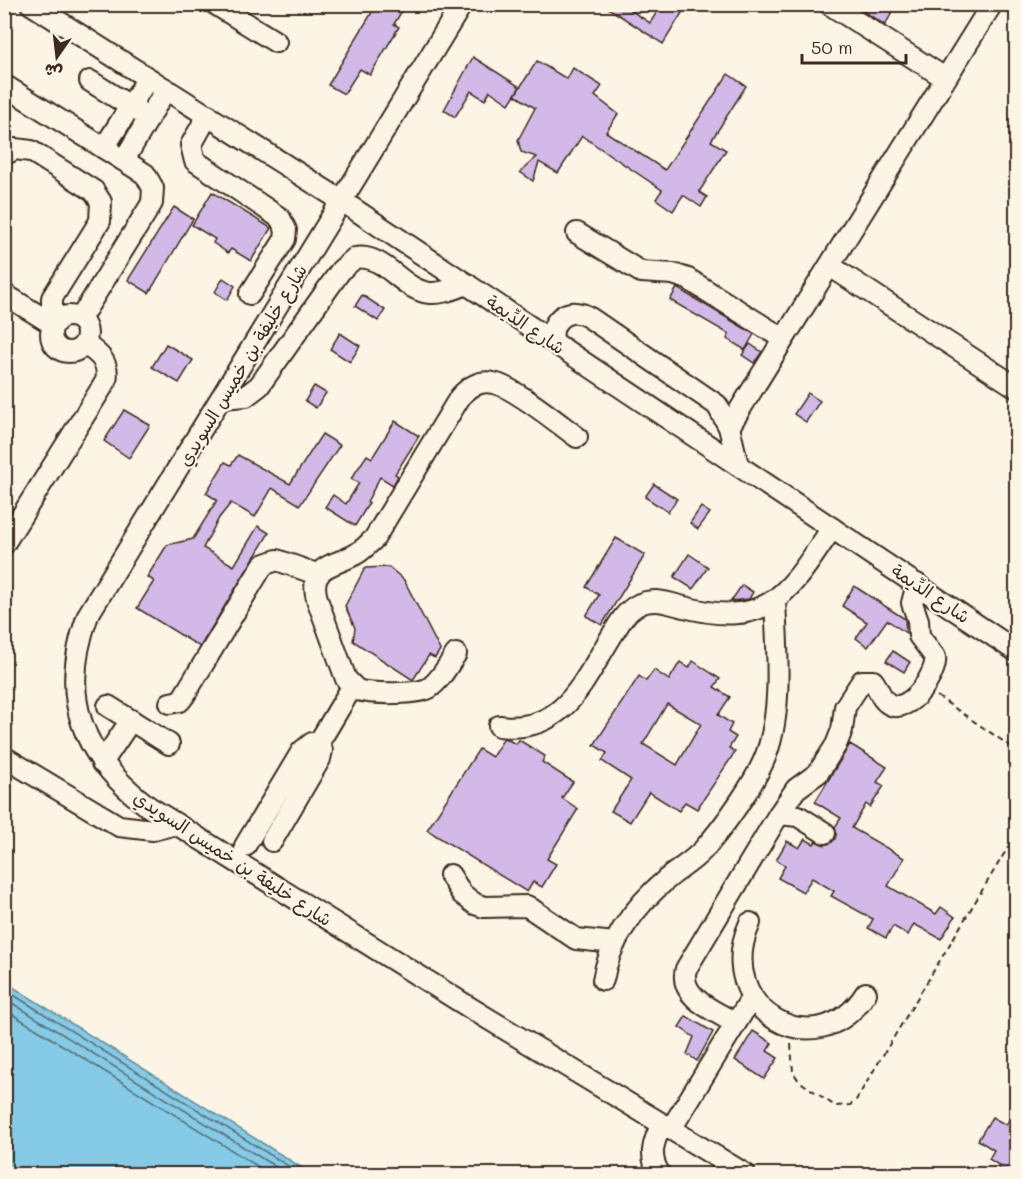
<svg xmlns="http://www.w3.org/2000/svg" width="1021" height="1179" font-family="Mali,'Playpen Sans Arabic',sans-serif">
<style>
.water{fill:#85cae6;stroke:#678a96;stroke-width:1.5}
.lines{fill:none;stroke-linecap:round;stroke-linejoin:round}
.shore{stroke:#596a6e;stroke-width:1.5}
.building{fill:#d3b9e8;stroke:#3b2a1e;stroke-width:1.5;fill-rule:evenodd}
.minor-casing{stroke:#3b2a1e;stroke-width:24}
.path{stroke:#3b2a1e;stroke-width:2;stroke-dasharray:6 4.5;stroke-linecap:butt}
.minor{stroke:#fcf5e5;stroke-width:20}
.labels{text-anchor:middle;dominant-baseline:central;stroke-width:4.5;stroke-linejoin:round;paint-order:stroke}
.street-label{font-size:18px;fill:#3b2a1e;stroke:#fcf5e5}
</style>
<rect width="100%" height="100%" fill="#fcf5e5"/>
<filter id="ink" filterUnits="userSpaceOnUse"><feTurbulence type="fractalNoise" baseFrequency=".0167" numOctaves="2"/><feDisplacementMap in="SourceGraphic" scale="12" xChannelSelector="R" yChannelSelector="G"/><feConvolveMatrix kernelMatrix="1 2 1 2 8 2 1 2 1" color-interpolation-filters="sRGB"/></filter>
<g filter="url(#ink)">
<path class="water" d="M5 982 283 1156 312 1174H5Z"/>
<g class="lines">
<g class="shore">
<path d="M4 989 301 1174"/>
<path d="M4 998 287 1174"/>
<path d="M4 1009 270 1174"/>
</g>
</g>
<g class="building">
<path d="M377 4H406L394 24 399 27 370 75 360 69 344 94 328 85Z"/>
<path d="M602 4H621L650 23 662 4H669L682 13 663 44Z"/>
<path d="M863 4H897L885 25 861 10Z"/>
<path d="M473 57 520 87 509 104 490 91 485 100 471 91 455 117 444 110Z"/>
<path d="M537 61 567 79 573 68 602 86 595 96 618 114 606 132 665 170 728 74 746 86 711 141 726 150 699 192 707 197 701 207 683 195 673 211 656 199 662 190 582 136 558 173 539 162 533 181 520 172 537 157 521 152 518 140 535 108 515 95Z"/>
<path d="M212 192 271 228 251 261 231 249 228 253 213 243 215 239 192 225Z"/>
<path d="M174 207 193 219 149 293 128 280Z"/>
<path d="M223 278 235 286 227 300 215 292Z"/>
<path d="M677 288 754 334 745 350 727 339 729 334 670 300Z"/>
<path d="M362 295 385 310 378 321 355 306Z"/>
<path d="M340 333 360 346 350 362 330 349Z"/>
<path d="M166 344 193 360 179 383 152 367Z"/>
<path d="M750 344 762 352 754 363 742 355Z"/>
<path d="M314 386 326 393 316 408 305 401Z"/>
<path d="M808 393 820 401 806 422 794 414Z"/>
<path d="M124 410 150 425 129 458 104 441Z"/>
<path d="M395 421 419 436 395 474 398 476 393 485 380 477 367 502 369 503 355 526 325 507 333 495 346 504 359 483 351 479 367 455 372 458Z"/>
<path d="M322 434 340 445 300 505 272 488 255 517 231 503 219 518 203 548 234 566 258 526 269 533 200 647 137 608 154 581 147 577 167 545 193 539 217 500 206 493 225 462 231 465 238 455 290 484Z"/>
<path d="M654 484 677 499 668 512 645 497Z"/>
<path d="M701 507 710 513 698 529 690 523Z"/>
<path d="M616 538 645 555 602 625 586 616 599 595 586 587Z"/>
<path d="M689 554 708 567 693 589 674 577Z"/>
<path d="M389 567 404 580 440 650 435 658 429 655 413 680 353 641 355 628 345 606 365 568Z"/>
<path d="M742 585 753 592 749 599 731 601Z"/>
<path d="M854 586 905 619 906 633 887 620 868 647 856 638 867 622 842 606Z"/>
<path d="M893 651 910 662 904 672 886 661Z"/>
<path d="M693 661 720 679 714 687 730 697 718 715 732 724 728 732 736 737 729 748 735 752 697 809 685 802 679 811 649 792 630 822 611 811 631 780 602 761 607 753 594 745 639 676 646 681 654 670 669 680 680 662 689 668ZM667 704 701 724 677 765 643 744Z"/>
<path d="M504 738 516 744 519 740 545 756 542 762 573 782 562 798 578 809 547 859 556 864 542 887 533 882 527 892 427 830 479 749 492 757Z"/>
<path d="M850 744 887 767 877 782 884 786 870 807 866 804 852 828 904 858 888 886 936 914 941 907 955 917 941 939 914 924 908 935 893 926 886 938 868 928 873 919 831 896 834 891 812 878 803 892 778 878 785 866 776 860 787 841 799 848 805 839 814 844 816 841 825 845 835 839V827L841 818 815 802Z"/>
<path d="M686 1016 713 1032 697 1061 687 1054 694 1037 679 1027Z"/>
<path d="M753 1031 772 1043 767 1051 778 1058 764 1079 735 1060Z"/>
<path d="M992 1117 1006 1125 1009 1120 1017 1124V1174H995L1000 1166 989 1159 994 1150 978 1140Z"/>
</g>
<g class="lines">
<defs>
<g id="minor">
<path d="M31 4 342 201 1016 651"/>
<path d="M215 4 276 42"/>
<path d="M462 4 88 615C58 697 81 756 149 807L472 1009 745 1174"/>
<path d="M829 4 945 78"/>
<path d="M90 81 141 113"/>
<path d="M4 85 145 174 153 188 152 203 80 319"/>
<path d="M208 115 191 145 195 161 280 218 286 230 285 239 250 294"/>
<path d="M104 148 148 78"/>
<path d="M4 155 15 149 31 151 94 191 101 202 100 221 52 298V312L58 320"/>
<path d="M124 160 166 89"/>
<path d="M577 233 641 272 673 274 688 279 782 338"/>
<path d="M830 266 1016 387"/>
<path d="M4 294 54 325"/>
<circle cx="69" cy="334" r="18"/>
<path d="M553 341C549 318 571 305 590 318L717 405 729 427 738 465"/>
<path d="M222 398 246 396 259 386 341 270 355 258C385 253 402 291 430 293 443 294 455 288 467 284"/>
<path d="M729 427 992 4"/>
<path d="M4 544 106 381C110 362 99 354 85 344"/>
<path d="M456 654C448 665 440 681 429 688 416 695 371 694 357 690L346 679 318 602C306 564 334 567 356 554 363 550 368 544 374 539L460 397C469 387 479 380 493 383 513 386 559 424 577 437"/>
<path d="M170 703 180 701 184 696 263 565 277 560 319 575"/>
<path d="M108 706 169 744"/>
<path d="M499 726C563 734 582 684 611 637 618 626 624 613 636 606 651 597 665 602 680 606 769 630 787 595 832 528"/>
<path d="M318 744 352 687"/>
<path d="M4 757 119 826 153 830 176 824"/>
<path d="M102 763 131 720"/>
<path d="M779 814 798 816 825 833"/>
<path d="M245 846 302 751 312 743 318 744 322 750 320 759 272 841"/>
<path d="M450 875 462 894 475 904 484 907 527 906 576 939 615 943"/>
<path d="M750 923C711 1008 817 1071 866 993"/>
<path d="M603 980C610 939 636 905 668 878 679 869 693 861 703 850 723 828 756 782 766 755 783 710 777 648 775 601"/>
<path d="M735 1023C715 1011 678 997 686 969L779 814 796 789 818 773 836 745 842 730 845 707 862 681H873C879 688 880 699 889 704 909 716 938 673 935 657L919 636 918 620 912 603 917 584"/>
<path d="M671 1129 752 997"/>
<path d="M660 1174C648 1157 653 1142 662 1124"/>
</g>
</defs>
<use href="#minor" class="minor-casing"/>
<g class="path">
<path d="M937 696 1016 750"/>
<path d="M791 1044 793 1072 799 1081 835 1106 850 1105 856 1100 1016 834"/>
</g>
<use href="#minor" class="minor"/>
</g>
</g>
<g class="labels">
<g class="street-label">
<text transform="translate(526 324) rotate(34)">شارع الدِّيمة</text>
<text transform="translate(242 365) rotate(-59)">شارع خليفة بن خميس السويدي</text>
<text transform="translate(931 593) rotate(34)">شارع الدِّيمة</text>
<text transform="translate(233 858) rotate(33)">شارع خليفة بن خميس السويدي</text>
</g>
</g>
<rect width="1021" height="1179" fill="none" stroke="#fcf5e5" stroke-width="24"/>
<rect x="12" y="12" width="997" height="1155" fill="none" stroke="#3b2a1e" stroke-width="2" filter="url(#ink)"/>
<g transform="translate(57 57) rotate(194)" stroke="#fcf5e5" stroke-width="4.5" paint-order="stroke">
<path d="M0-4.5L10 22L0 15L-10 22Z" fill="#3b2a1e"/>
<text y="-9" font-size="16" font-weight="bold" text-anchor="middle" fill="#3b2a1e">ش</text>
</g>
<path d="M802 54v9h104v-9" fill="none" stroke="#3b2a1e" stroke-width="3"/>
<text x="811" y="54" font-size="18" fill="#3b2a1e" stroke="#fcf5e5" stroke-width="4.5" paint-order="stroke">50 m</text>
</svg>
